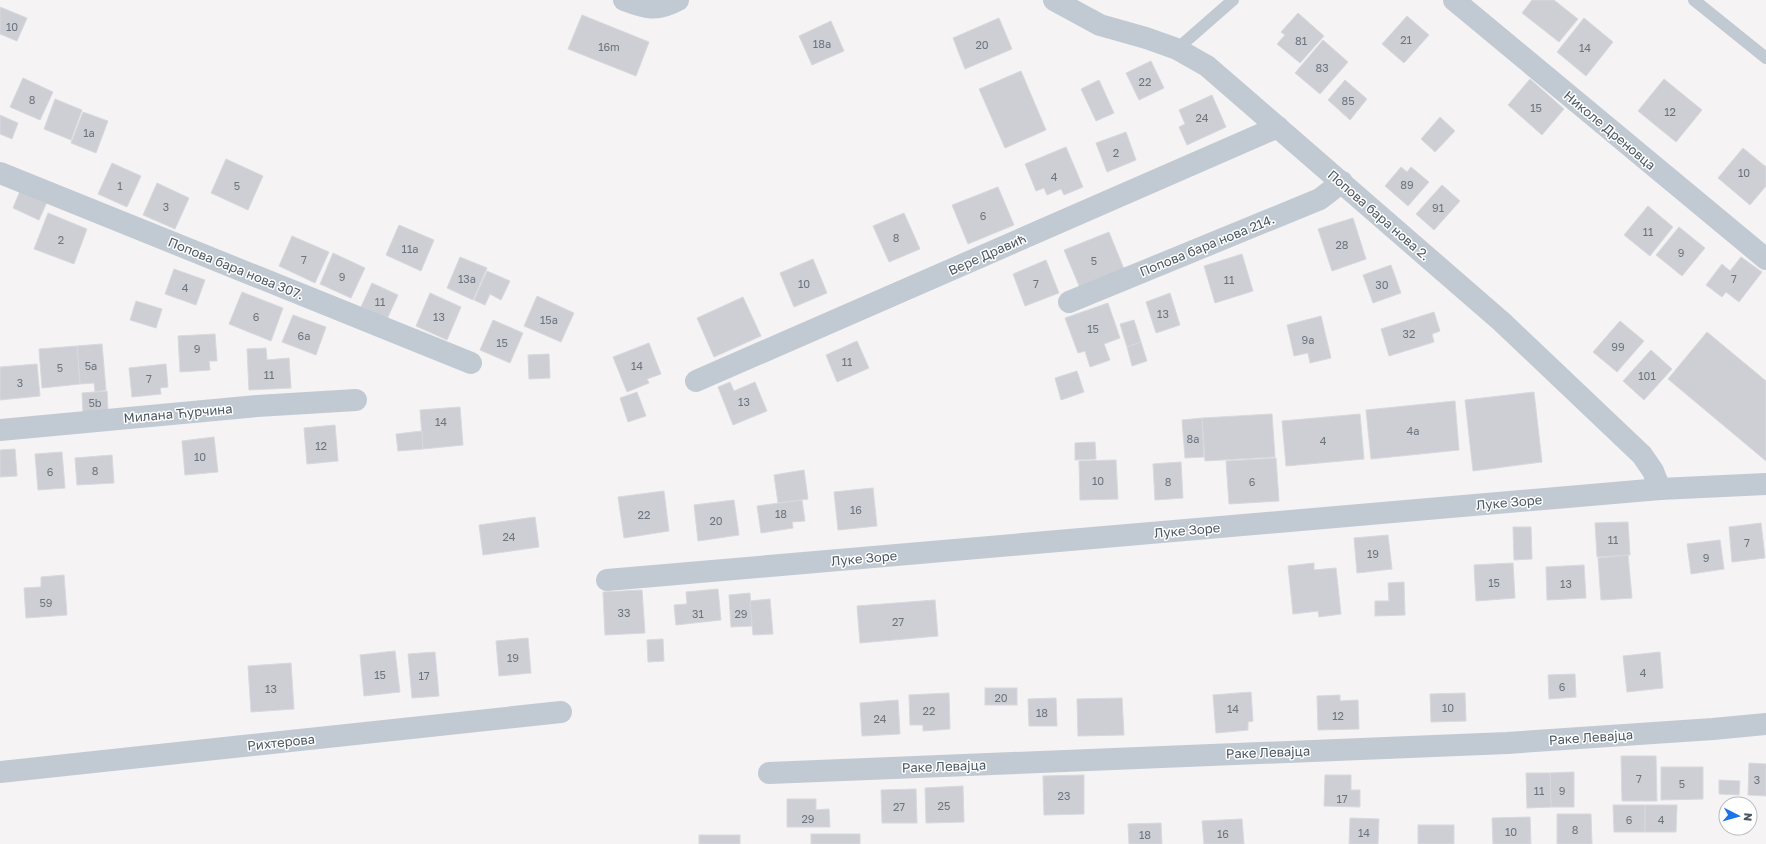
<svg xmlns="http://www.w3.org/2000/svg" width="1766" height="844" font-family="'Golos Text',sans-serif">
<style>
.building{fill:#cdcfd5;stroke:#d7d9de}
.lines{fill:none;stroke-linecap:round;stroke-linejoin:round}
.lane{stroke:#c1cad2;stroke-width:12}
.street{stroke:#c1cad2;stroke-width:22}
.labels{text-anchor:middle;dominant-baseline:central;stroke-width:3;stroke-linejoin:round;paint-order:stroke}
.number-label{font-size:11px;fill:#6b747e}
.street-label{font-size:13px;fill:#4a5661;stroke:#fff}
</style>
<rect width="100%" height="100%" fill="#f5f3f3"/>
<g class="building">
<path d="M1532 0H1554L1578 19 1559 42 1522 13Z"/>
<path d="M0 7 27 18 17 41 0 34Z"/>
<path d="M1298 13 1324 36 1300 63 1277 44 1285 35 1281 32Z"/>
<path d="M582 15 649 42 636 76 568 49Z"/>
<path d="M1407 16 1429 35 1404 63 1382 44Z"/>
<path d="M999 18 1012 49 965 69 953 38Z"/>
<path d="M1584 18 1613 42 1586 76 1557 52Z"/>
<path d="M831 21 844 51 812 65 799 36Z"/>
<path d="M1323 40 1348 62 1320 94 1295 73Z"/>
<path d="M1151 61 1164 88 1139 100 1126 73Z"/>
<path d="M1021 71 1046 130 1005 148 979 89Z"/>
<path d="M23 78 53 92 40 120 10 107Z"/>
<path d="M1530 79 1564 109 1542 135 1508 105Z"/>
<path d="M1664 79 1702 110 1676 142 1638 111Z"/>
<path d="M1099 80 1114 113 1096 121 1081 89Z"/>
<path d="M1345 80 1367 99 1350 120 1328 100Z"/>
<path d="M1212 95 1226 127 1187 145 1179 127 1185 124 1179 110Z"/>
<path d="M55 99 82 110 71 140 44 129Z"/>
<path d="M83 112 108 121 96 153 71 143Z"/>
<path d="M0 115 18 123 12 139 0 134Z"/>
<path d="M1440 117 1455 131 1435 152 1421 139Z"/>
<path d="M1126 132 1136 160 1107 172 1096 143Z"/>
<path d="M1066 147 1083 187 1064 195 1061 189 1047 195 1044 188 1036 191 1025 164Z"/>
<path d="M1743 148 1766 167V186L1750 205 1718 178Z"/>
<path d="M226 159 263 176 248 210 211 193Z"/>
<path d="M112 163 141 176 127 207 98 194Z"/>
<path d="M1401 167 1407 172 1411 167 1429 182 1408 206 1385 186Z"/>
<path d="M157 183 189 198 175 229 143 215Z"/>
<path d="M1442 185 1460 201 1434 230 1416 214Z"/>
<path d="M998 187 1014 225 968 244 952 205Z"/>
<path d="M20 191 47 202 39 220 13 208Z"/>
<path d="M1648 206 1673 227 1650 256 1624 235Z"/>
<path d="M48 213 87 229 74 264 34 249Z"/>
<path d="M904 213 920 249 889 262 873 226Z"/>
<path d="M1353 218 1366 259 1332 271 1318 229Z"/>
<path d="M399 225 434 240 421 271 386 255Z"/>
<path d="M1679 227 1705 248 1682 276 1656 255Z"/>
<path d="M1109 232 1124 269 1080 288 1064 250Z"/>
<path d="M292 236 329 252 315 283 279 266Z"/>
<path d="M333 253 365 268 351 298 320 284Z"/>
<path d="M1242 254 1253 291 1215 303 1204 266Z"/>
<path d="M460 257 487 268 473 300 447 288Z"/>
<path d="M1741 257 1762 272 1739 302 1726 292 1722 297 1706 285 1722 264 1730 271Z"/>
<path d="M813 259 827 293 794 307 780 273Z"/>
<path d="M1046 260 1059 293 1025 306 1013 274Z"/>
<path d="M1391 265 1401 293 1373 303 1363 275Z"/>
<path d="M174 269 205 280 196 305 165 294Z"/>
<path d="M487 271 510 281 501 300 490 294 485 305 474 300Z"/>
<path d="M372 283 398 295 387 319 361 307Z"/>
<path d="M242 292 283 308 271 341 229 324Z"/>
<path d="M430 293 461 307 447 340 416 326Z"/>
<path d="M1170 293 1180 325 1156 333 1146 302Z"/>
<path d="M537 296 574 313 561 342 524 326Z"/>
<path d="M743 297 761 336 714 357 697 318Z"/>
<path d="M136 301 162 309 156 328 130 320Z"/>
<path d="M1108 303 1120 338 1104 344 1110 360 1090 367 1085 351 1078 353 1065 318Z"/>
<path d="M1434 312 1440 331 1432 334 1434 342 1389 356 1381 329Z"/>
<path d="M293 315 326 327 316 355 282 342Z"/>
<path d="M1321 316 1331 358 1310 363 1308 353 1294 356 1287 325Z"/>
<path d="M493 320 523 333 510 363 480 350Z"/>
<path d="M1134 320 1141 342 1127 347 1120 324Z"/>
<path d="M1620 321 1644 341 1617 372 1593 352Z"/>
<path d="M1707 332 1766 381V461L1668 379Z"/>
<path d="M215 334 217 361H209L210 370 180 372 178 336Z"/>
<path d="M857 341 869 368 837 382 826 355Z"/>
<path d="M1141 342 1147 361 1132 366 1127 347Z"/>
<path d="M649 343 661 374 647 379 649 383 627 392 613 357Z"/>
<path d="M102 344 106 390 95 392 94 383 80 384 77 346Z"/>
<path d="M77 346 80 384 42 388 39 349Z"/>
<path d="M266 348 267 360 289 358 291 388 249 390 247 349Z"/>
<path d="M1651 350 1672 369 1644 400 1623 381Z"/>
<path d="M549 354 550 378 529 379 528 355Z"/>
<path d="M37 364 40 396 0 400V367Z"/>
<path d="M166 364 168 387 160 388 161 394 132 397 129 368Z"/>
<path d="M1077 371 1084 392 1061 400 1055 378Z"/>
<path d="M730 382 734 391 755 382 767 411 733 425 718 387Z"/>
<path d="M107 391 108 411 83 413 82 393Z"/>
<path d="M637 392 646 416 628 422 620 398Z"/>
<path d="M1534 392 1542 462 1473 471 1465 400Z"/>
<path d="M1455 401 1459 450 1371 459 1366 410Z"/>
<path d="M460 407 463 445 423 449 420 410Z"/>
<path d="M1272 414 1275 457 1205 461 1202 418Z"/>
<path d="M1360 414 1364 459 1286 466 1282 421Z"/>
<path d="M1202 418 1204 457 1185 458 1182 420Z"/>
<path d="M335 425 338 461 307 464 304 428Z"/>
<path d="M422 431 423 449 398 451 396 434Z"/>
<path d="M214 437 218 472 185 475 182 441Z"/>
<path d="M1095 442 1096 459 1075 460V443Z"/>
<path d="M15 449 17 476 0 477V450Z"/>
<path d="M62 452 65 488 38 490 35 454Z"/>
<path d="M112 455 114 483 77 485 75 458Z"/>
<path d="M1276 458 1279 501 1229 504 1226 461Z"/>
<path d="M1116 460 1118 499 1080 500 1079 461Z"/>
<path d="M1181 462 1183 498 1155 500 1153 464Z"/>
<path d="M804 470 808 499 778 503 774 475Z"/>
<path d="M873 488 877 526 838 530 834 492Z"/>
<path d="M664 491 669 531 624 538 618 497Z"/>
<path d="M734 500 739 535 698 541 694 505Z"/>
<path d="M802 500 805 521 792 522 793 528 761 533 757 506Z"/>
<path d="M535 517 539 547 483 555 479 525Z"/>
<path d="M1628 522 1630 555 1597 557 1595 523Z"/>
<path d="M1761 523 1765 558 1732 562 1729 527Z"/>
<path d="M1513 527H1531L1532 559 1514 560Z"/>
<path d="M1388 535 1392 569 1357 573 1354 538Z"/>
<path d="M1720 540 1724 569 1691 574 1687 544Z"/>
<path d="M1628 555 1632 598 1601 600 1598 558Z"/>
<path d="M1314 563V570L1336 568 1341 614 1319 617 1318 611 1293 614 1288 566Z"/>
<path d="M1513 563 1515 598 1476 601 1474 565Z"/>
<path d="M1584 565 1586 598 1547 600 1546 567Z"/>
<path d="M64 575 67 615 26 618 24 588 41 587V577Z"/>
<path d="M1404 582 1405 615 1375 616V601H1389L1388 583Z"/>
<path d="M718 589 721 620 676 625 674 605 687 604 686 592Z"/>
<path d="M642 590 645 633 605 635 603 592Z"/>
<path d="M750 593 752 626 731 627 729 595Z"/>
<path d="M770 599 773 634 753 635 750 601Z"/>
<path d="M935 600 938 636 860 643 857 606Z"/>
<path d="M528 638 531 673 499 676 496 641Z"/>
<path d="M663 639 664 661 648 662 647 640Z"/>
<path d="M395 651 400 692 364 696 360 655Z"/>
<path d="M435 652 439 696 412 698 408 654Z"/>
<path d="M1660 652 1663 688 1627 692 1623 656Z"/>
<path d="M291 663 294 709 251 712 248 666Z"/>
<path d="M1575 674 1576 697 1549 699 1548 675Z"/>
<rect x="985" y="688" width="32" height="17"/>
<path d="M1251 692 1253 721 1248 722V730L1216 733 1213 695Z"/>
<path d="M949 693 950 729 923 731V725H910L909 695Z"/>
<path d="M1465 693 1466 721 1431 722 1430 694Z"/>
<path d="M1340 695V701L1358 700 1359 729 1318 730 1317 696Z"/>
<path d="M1056 698 1057 726H1029L1028 699Z"/>
<path d="M1122 698 1124 735 1078 736 1077 699Z"/>
<path d="M898 700 900 734 862 736 860 703Z"/>
<path d="M1621 756H1656L1657 801H1622Z"/>
<path d="M1749 763 1766 764V796L1748 795Z"/>
<path d="M1661 767H1703V799L1661 800Z"/>
<path d="M1574 772V807H1551L1550 773Z"/>
<path d="M1526 773H1550L1551 807 1527 808Z"/>
<path d="M1084 775V814L1044 815 1043 776Z"/>
<path d="M1325 775H1351V790H1360V807L1324 806Z"/>
<path d="M1719 780 1740 781 1739 795 1719 794Z"/>
<path d="M963 786 964 822 926 823 925 788Z"/>
<path d="M916 789 917 823H882L881 790Z"/>
<path d="M787 799H816V810L829 809 830 827H787Z"/>
<path d="M1613 805H1645V832H1614Z"/>
<path d="M1645 805H1677L1676 832H1645Z"/>
<path d="M1557 814H1591L1592 844H1557Z"/>
<path d="M1530 817 1531 844H1493L1492 818Z"/>
<path d="M1350 818 1379 819 1378 844H1349Z"/>
<path d="M1242 819 1244 844H1204L1202 821Z"/>
<path d="M1161 823 1162 844H1129L1128 824Z"/>
<rect x="1418" y="825" width="36" height="19"/>
<rect x="811" y="834" width="49" height="10"/>
<rect x="699" y="835" width="41" height="9"/>
</g>
<g class="lines">
<g class="lane">
<path d="M1694 0 1766 58"/>
<path d="M1177 49 1233 0"/>
</g>
<g class="street">
<path d="M624 0C645 8 657 12 678 0"/>
<path d="M1054 0 1100 25 1146 38 1177 49 1207 66 1502 322 1642 455 1653 471 1660 489"/>
<path d="M1454 0 1766 259"/>
<path d="M0 173 471 363"/>
<path d="M1069 302 1320 199 1342 182"/>
<path d="M696 381 1278 127"/>
<path d="M0 430 257 406 356 400"/>
<path d="M607 580 1660 489 1766 484"/>
<path d="M0 772 561 712"/>
<path d="M769 773 1507 743 1713 729 1766 724"/>
</g>
</g>
<g class="labels">
<g class="number-label">
<text x="12" y="26">10</text>
<text x="1406" y="39">21</text>
<text x="1301" y="40">81</text>
<text x="822" y="43">18a</text>
<text x="982" y="44">20</text>
<text x="609" y="46">16m</text>
<text x="1585" y="47">14</text>
<text x="1322" y="67">83</text>
<text x="1145" y="81">22</text>
<text x="32" y="99">8</text>
<text x="1348" y="100">85</text>
<text x="1536" y="107">15</text>
<text x="1670" y="111">12</text>
<text x="1202" y="117">24</text>
<text x="89" y="132">1a</text>
<text x="1116" y="152">2</text>
<text x="1744" y="172">10</text>
<text x="1054" y="176">4</text>
<text x="1407" y="184">89</text>
<text x="120" y="185">1</text>
<text x="237" y="185">5</text>
<text x="166" y="206">3</text>
<text x="1438" y="207">91</text>
<text x="983" y="215">6</text>
<text x="1648" y="231">11</text>
<text x="896" y="237">8</text>
<text x="61" y="239">2</text>
<text x="1342" y="244">28</text>
<text x="410" y="248">11a</text>
<text x="1681" y="252">9</text>
<text x="304" y="259">7</text>
<text x="1094" y="260">5</text>
<text x="342" y="276">9</text>
<text x="467" y="278">13a</text>
<text x="1734" y="278">7</text>
<text x="1229" y="279">11</text>
<text x="804" y="283">10</text>
<text x="1036" y="283">7</text>
<text x="1382" y="284">30</text>
<text x="185" y="287">4</text>
<text x="380" y="301">11</text>
<text x="1163" y="313">13</text>
<text x="256" y="316">6</text>
<text x="439" y="316">13</text>
<text x="549" y="319">15a</text>
<text x="1093" y="328">15</text>
<text x="1409" y="333">32</text>
<text x="304" y="335">6a</text>
<text x="1308" y="339">9a</text>
<text x="502" y="342">15</text>
<text x="1618" y="346">99</text>
<text x="197" y="348">9</text>
<text x="847" y="361">11</text>
<text x="91" y="365">5a</text>
<text x="637" y="365">14</text>
<text x="60" y="367">5</text>
<text x="269" y="374">11</text>
<text x="1647" y="375">101</text>
<text x="149" y="378">7</text>
<text x="20" y="382">3</text>
<text x="744" y="401">13</text>
<text x="95" y="402">5b</text>
<text x="441" y="421">14</text>
<text x="1413" y="430">4a</text>
<text x="1193" y="438">8a</text>
<text x="1323" y="440">4</text>
<text x="321" y="445">12</text>
<text x="200" y="456">10</text>
<text x="95" y="470">8</text>
<text x="50" y="471">6</text>
<text x="1098" y="480">10</text>
<text x="1168" y="481">8</text>
<text x="1252" y="481">6</text>
<text x="856" y="509">16</text>
<text x="781" y="513">18</text>
<text x="644" y="514">22</text>
<text x="716" y="520">20</text>
<text x="509" y="536">24</text>
<text x="1613" y="539">11</text>
<text x="1747" y="542">7</text>
<text x="1373" y="553">19</text>
<text x="1706" y="557">9</text>
<text x="1494" y="582">15</text>
<text x="1566" y="583">13</text>
<text x="46" y="602">59</text>
<text x="624" y="612">33</text>
<text x="698" y="613">31</text>
<text x="741" y="613">29</text>
<text x="898" y="621">27</text>
<text x="513" y="657">19</text>
<text x="1643" y="672">4</text>
<text x="380" y="674">15</text>
<text x="424" y="675">17</text>
<text x="1562" y="686">6</text>
<text x="271" y="688">13</text>
<text x="1001" y="697">20</text>
<text x="1448" y="707">10</text>
<text x="1233" y="708">14</text>
<text x="929" y="710">22</text>
<text x="1042" y="712">18</text>
<text x="1338" y="715">12</text>
<text x="880" y="718">24</text>
<text x="1639" y="778">7</text>
<text x="1757" y="779">3</text>
<text x="1682" y="783">5</text>
<text x="1539" y="790">11</text>
<text x="1562" y="790">9</text>
<text x="1064" y="795">23</text>
<text x="1342" y="798">17</text>
<text x="944" y="805">25</text>
<text x="899" y="806">27</text>
<text x="808" y="818">29</text>
<text x="1629" y="819">6</text>
<text x="1661" y="819">4</text>
<text x="1575" y="829">8</text>
<text x="1511" y="831">10</text>
<text x="1364" y="832">14</text>
<text x="1223" y="833">16</text>
<text x="1145" y="834">18</text>
</g>
<g class="street-label">
<text transform="translate(1610 130) rotate(40)">Николе Дреновца</text>
<text transform="translate(1379 215) rotate(41)">Попова бара нова 2.</text>
<text transform="translate(1207 245) rotate(-22)">Попова бара нова 214.</text>
<text transform="translate(987 254) rotate(-24)">Вере Дравић</text>
<text transform="translate(236 268) rotate(22)">Попова бара нова 307.</text>
<text transform="translate(178 413) rotate(-5)">Милана Ћурчина</text>
<text transform="translate(1509 502) rotate(-5)">Луке Зоре</text>
<text transform="translate(1187 530) rotate(-5)">Луке Зоре</text>
<text transform="translate(864 558) rotate(-5)">Луке Зоре</text>
<text transform="translate(1591 737) rotate(-4)">Раке Левајца</text>
<text transform="translate(281 742) rotate(-6)">Рихтерова</text>
<text transform="translate(1268 752) rotate(-2)">Раке Левајца</text>
<text transform="translate(944 766) rotate(-2)">Раке Левајца</text>
</g>
</g>
<g transform="translate(1738 816) rotate(96)"><circle r="19" fill="#ffffff" stroke="#b7bbc0"/>
<path d="M0-3L7 15L0 10L-7 15Z" fill="#1a73e8"/>
<text y="-6" font-size="11" font-weight="bold" text-anchor="middle" fill="#4a5661">N</text>
</g>
</svg>
